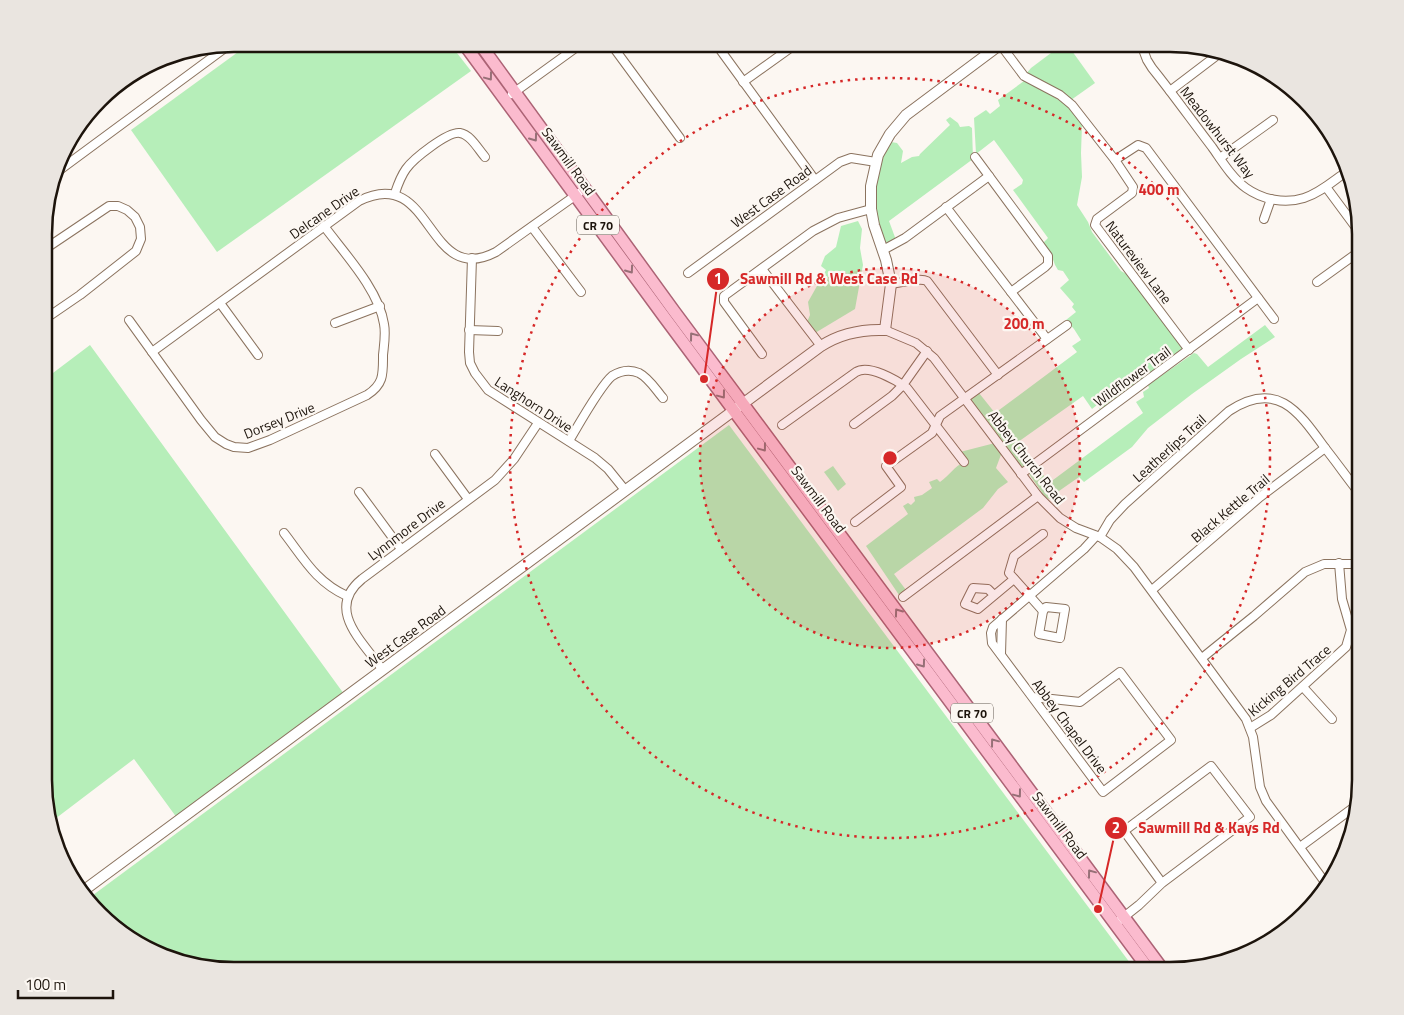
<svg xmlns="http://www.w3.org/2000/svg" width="1404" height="1015" font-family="'Titillium Web',sans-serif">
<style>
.green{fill:#b6eeb9}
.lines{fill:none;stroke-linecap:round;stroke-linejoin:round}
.minor-casing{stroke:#8b735f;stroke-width:10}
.secondary-casing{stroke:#8b735f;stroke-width:12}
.primary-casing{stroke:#ac6375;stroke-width:14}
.minor{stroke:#fff;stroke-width:8}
.secondary{stroke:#fff;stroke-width:10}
.primary{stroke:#fbbbce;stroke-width:11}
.oneway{stroke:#977077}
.ring{fill:none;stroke:#d62828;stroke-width:2.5;stroke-dasharray:2.5 5}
.labels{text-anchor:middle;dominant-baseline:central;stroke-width:4.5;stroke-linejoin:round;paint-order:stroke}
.shield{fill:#fcf7f2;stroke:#605851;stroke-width:1}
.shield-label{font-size:12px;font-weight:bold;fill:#1d140c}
.street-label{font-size:14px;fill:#1d140c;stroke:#fcf7f2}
.rim{fill:none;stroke:#1d140c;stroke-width:2.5}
.centre{fill:#d62828;stroke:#fcf7f2;stroke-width:2.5}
.ring-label{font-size:15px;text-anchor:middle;font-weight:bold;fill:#d62828;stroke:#fcf7f2;stroke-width:4.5;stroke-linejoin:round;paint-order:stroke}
.leader{fill:none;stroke:#d62828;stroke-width:2}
.callout-dot{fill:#d62828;stroke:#fcf7f2;stroke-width:2}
.mark-label{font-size:15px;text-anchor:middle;font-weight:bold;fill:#fff}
.callout-label{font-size:15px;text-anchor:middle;font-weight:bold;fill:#d62828;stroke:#fcf7f2;stroke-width:4.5;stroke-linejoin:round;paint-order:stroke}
</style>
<rect width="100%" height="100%" fill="#fcf7f2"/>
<g class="green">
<path d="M249 44H450L471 71 217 252 131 130Z"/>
<path d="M1063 44H1067L1095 83 1071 100 1025 75 1031 68Z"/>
<path d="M1024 81 1043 90 1068 106 1082 124 1081 153 1082 177 1077 205 1088 222 1092 232 1121 271 1128 275 1183 349 1101 411 1097 405 1092 409 1083 396 1018 442 1032 462 1022 470 970 399 979 393 995 413 1077 352 1072 346 1081 340 1074 329 1066 320 1076 312 1072 307 1074 304 1060 288 1069 280 1063 271 1058 270 1055 265 1051 254 1043 243 1048 238 1013 190 1022 184 1023 180 994 140 976 154 974 118 986 110 990 114 1000 106 998 100Z"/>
<path d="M950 117 958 123 960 127 969 126 972 128 973 159 889 221 896 240 887 246C875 219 869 187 881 158 883 153 888 147 891 142L897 143 903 151 901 163 912 157 919 156 920 154 950 125 946 120Z"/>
<path d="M858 221 862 229 860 248 863 265 855 309 815 333 807 322 810 315 808 302 826 270 821 266 825 256 836 247 841 226Z"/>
<path d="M1265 325 1275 337 1241 359 1192 394 1148 428 1132 447 1084 482 1079 477 1059 491 1054 498 1049 499 1045 497 1029 474 1035 469H1039L1049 483 1143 413 1136 402 1144 397 1143 392 1149 388 1148 385 1194 353 1197 354 1208 367Z"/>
<path d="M90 345 344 694 177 818 134 759 51 822 45 805V379Z"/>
<path d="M729 425 1136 971H222L173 961 118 932 89 898Z"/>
<path d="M995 443 1002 452 996 468 1008 482 998 489 983 508 894 574 906 590 899 595 866 546 908 514 903 506 908 503 911 505 915 501 914 497 922 495 932 488 929 482 937 479 940 482C950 475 954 466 965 462L960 452Z"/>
<path d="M833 466 846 484 838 491 824 472Z"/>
</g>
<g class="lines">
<defs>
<g id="minor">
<path d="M611 44 680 138"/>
<path d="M716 44 815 180"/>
<path d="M1000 44 1024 76 1060 95 1072 105 1115 160 1133 187 1132 193 1097 219 1095 225 1189 350"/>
<path d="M1141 44 1147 60 1152 68C1173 94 1192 121 1212 147 1222 161 1232 178 1246 188 1263 200 1285 204 1304 198 1320 193 1333 181 1346 172"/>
<path d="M743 82 796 44"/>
<path d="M1170 91 1220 53"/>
<path d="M512 94 581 44"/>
<path d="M975 157 1048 256V264L1045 267 1011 292"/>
<path d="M1220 158 1273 120"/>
<path d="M1115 160 1138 145 1146 148 1274 319"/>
<path d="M57 172 229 45"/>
<path d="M1326 187 1360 233"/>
<path d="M395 193C398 184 401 176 406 169 413 159 448 131 460 133 471 135 478 149 485 157"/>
<path d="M946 207 1047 339"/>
<path d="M1264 219 1271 199"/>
<path d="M532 227 581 292"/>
<path d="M45 249 109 206H118L127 210 135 217 140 227 141 239 136 251 80 295 45 319"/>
<path d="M883 250 905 238 989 176"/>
<path d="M472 258 469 352 470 363 475 373 488 390 595 458 608 469 625 490"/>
<path d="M762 269 821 346"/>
<path d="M688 273 840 162 851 158 876 162"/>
<path d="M1317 282 1360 251"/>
<path d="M891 284C901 283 920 277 927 281L998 375"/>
<path d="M220 303 258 355"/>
<path d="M129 320 201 420 215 437 226 444 234 447 248 448 270 440 367 395C384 384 383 374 383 355 384 345 386 334 384 324 379 290 344 253 324 226"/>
<path d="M335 323 380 306"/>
<path d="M469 330 498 331"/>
<path d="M885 330 916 343 934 358 1038 496 1060 518 1076 528 1100 537 1117 549 1134 567 1246 719 1253 737 1260 787 1266 801 1327 885"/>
<path d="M152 352 359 201C434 163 425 289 496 252L579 193"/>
<path d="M762 354 724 302V296L813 231 838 218 871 209"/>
<path d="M854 424 892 396 903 385 927 351"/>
<path d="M782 425 856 372C869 364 896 380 907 388L964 462"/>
<path d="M569 441C578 426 600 386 612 376 620 371 630 369 639 373 649 378 656 390 663 398"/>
<path d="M435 454 468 499"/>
<path d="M1021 474 1258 298"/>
<path d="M359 492 401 549"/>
<path d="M855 522 901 487 886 466 932 433 940 416 1067 325"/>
<path d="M284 533C304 559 316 582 347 596"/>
<path d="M1100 537 1110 520 1125 504 1229 411C1277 379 1299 412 1325 448 1337 463 1348 479 1360 494"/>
<path d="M1152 590 1260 497 1325 448"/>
<path d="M994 595 988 589 973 588 965 604 978 609 1014 579"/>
<path d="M903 597 1038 496"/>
<path d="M1046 607 1065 609 1060 638 1039 634 1043 611Z"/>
<path d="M1043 611 1009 573 1014 556 1043 534"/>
<path d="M1350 637 1360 641"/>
<path d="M1001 654 1002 619"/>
<path d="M1202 658 1254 616 1305 572 1324 564H1360"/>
<path d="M382 669C362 641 325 609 362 579L495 480 514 459 538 423"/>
<path d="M1303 687 1332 719"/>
<path d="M1033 697 1080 702 1120 672 1171 740 1103 792 992 643 991 633 993 627 1084 549 1096 536"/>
<path d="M1250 728 1271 715 1346 647 1351 630 1342 599 1339 563"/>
<path d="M1300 847 1357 805"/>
<path d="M1120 920 1139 905 1162 883 1250 817 1211 766 1124 831 1162 883"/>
</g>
<path id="secondary" d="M83 891 821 346C841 333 861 329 885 330L891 284 886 260 874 225 871 209V186L878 155 890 134 906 115 1001 44"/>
<g id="primary">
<path d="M464 44 665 318 1150 971"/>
<path d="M480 44 674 311 1164 971"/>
</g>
</defs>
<use href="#minor" class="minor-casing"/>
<use href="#secondary" class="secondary-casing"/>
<use href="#primary" class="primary-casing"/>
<use href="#minor" class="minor"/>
<use href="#secondary" class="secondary"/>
<use href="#primary" class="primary"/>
</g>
<defs><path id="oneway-chevron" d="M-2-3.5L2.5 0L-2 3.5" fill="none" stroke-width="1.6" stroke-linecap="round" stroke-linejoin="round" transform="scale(1.25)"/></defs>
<g class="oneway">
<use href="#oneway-chevron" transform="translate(489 77) rotate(53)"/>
<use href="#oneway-chevron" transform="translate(534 138) rotate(54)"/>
<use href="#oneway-chevron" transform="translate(630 270) rotate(54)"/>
<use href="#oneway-chevron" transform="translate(693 336) rotate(-127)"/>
<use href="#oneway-chevron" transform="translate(722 395) rotate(53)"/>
<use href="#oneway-chevron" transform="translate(763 448) rotate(53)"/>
<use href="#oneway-chevron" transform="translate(898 612) rotate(-126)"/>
<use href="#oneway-chevron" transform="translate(922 664) rotate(54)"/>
<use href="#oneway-chevron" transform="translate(994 742) rotate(-127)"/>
<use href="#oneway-chevron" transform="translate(1018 794) rotate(53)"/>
<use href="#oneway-chevron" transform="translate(1091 873) rotate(-127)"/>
</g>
<circle cx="890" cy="458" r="190" fill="#d62828" fill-opacity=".12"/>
<g class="ring">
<circle cx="890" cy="458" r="190"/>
<circle cx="890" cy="458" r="380"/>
</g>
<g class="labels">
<g class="shield">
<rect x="577" y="215.5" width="42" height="19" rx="4"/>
<rect x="951" y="703.5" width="42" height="19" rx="4"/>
</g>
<g class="shield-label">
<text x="598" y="225">CR 70</text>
<text x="972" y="713">CR 70</text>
</g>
<g class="street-label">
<text transform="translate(1218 132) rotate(52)">Meadowhurst Way</text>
<text transform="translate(569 161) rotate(54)">Sawmill Road</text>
<text transform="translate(771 196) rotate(-36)">West Case Road</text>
<text transform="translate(324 212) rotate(-35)">Delcane Drive</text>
<text transform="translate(1139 262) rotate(53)">Natureview Lane</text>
<text transform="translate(1132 376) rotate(-36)">Wildflower Trail</text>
<text transform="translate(534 404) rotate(33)">Langhorn Drive</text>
<text transform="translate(279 420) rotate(-22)">Dorsey Drive</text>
<text transform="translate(1169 448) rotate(-42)">Leatherlips Trail</text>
<text transform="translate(1027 457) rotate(52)">Abbey Church Road</text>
<text transform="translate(819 499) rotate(53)">Sawmill Road</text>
<text transform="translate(1230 508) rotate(-40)">Black Kettle Trail</text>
<text transform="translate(406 529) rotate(-37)">Lynnmore Drive</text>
<text transform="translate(405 636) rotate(-36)">West Case Road</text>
<text transform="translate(1289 680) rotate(-40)">Kicking Bird Trace</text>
<text transform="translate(1070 726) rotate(53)">Abbey Chapel Drive</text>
<text transform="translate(1060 825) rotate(53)">Sawmill Road</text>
</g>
</g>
<path d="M0 0H1404V1015H0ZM234 52H1170A182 182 0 0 1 1352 234V780A182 182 0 0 1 1170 962H234A182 182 0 0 1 52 780V234A182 182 0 0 1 234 52Z" fill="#eae5e0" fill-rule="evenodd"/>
<path class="rim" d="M234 52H1170A182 182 0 0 1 1352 234V780A182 182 0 0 1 1170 962H234A182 182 0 0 1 52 780V234A182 182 0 0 1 234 52Z"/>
<circle cx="890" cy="458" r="8" class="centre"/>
<g class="ring-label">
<text x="1159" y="195">400 m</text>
<text x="1024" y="329">200 m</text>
</g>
<path class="leader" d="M704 379L718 279M1098 909L1116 828"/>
<g class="callout-dot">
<circle cx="704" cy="379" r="5"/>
<circle cx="1098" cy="909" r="5"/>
<circle cx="718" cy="279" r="12"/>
<circle cx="1116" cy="828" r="12"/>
</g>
<g class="mark-label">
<text x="718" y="284">1</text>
<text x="1116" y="833">2</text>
</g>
<g class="callout-label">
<text x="829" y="284">Sawmill Rd &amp; West Case Rd</text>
<text x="1209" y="833">Sawmill Rd &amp; Kays Rd</text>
</g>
<path d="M18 990v8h95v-8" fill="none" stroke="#1d140c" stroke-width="2.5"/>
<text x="25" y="990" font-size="15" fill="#1d140c" stroke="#fcf7f2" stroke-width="4" paint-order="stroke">100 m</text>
</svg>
